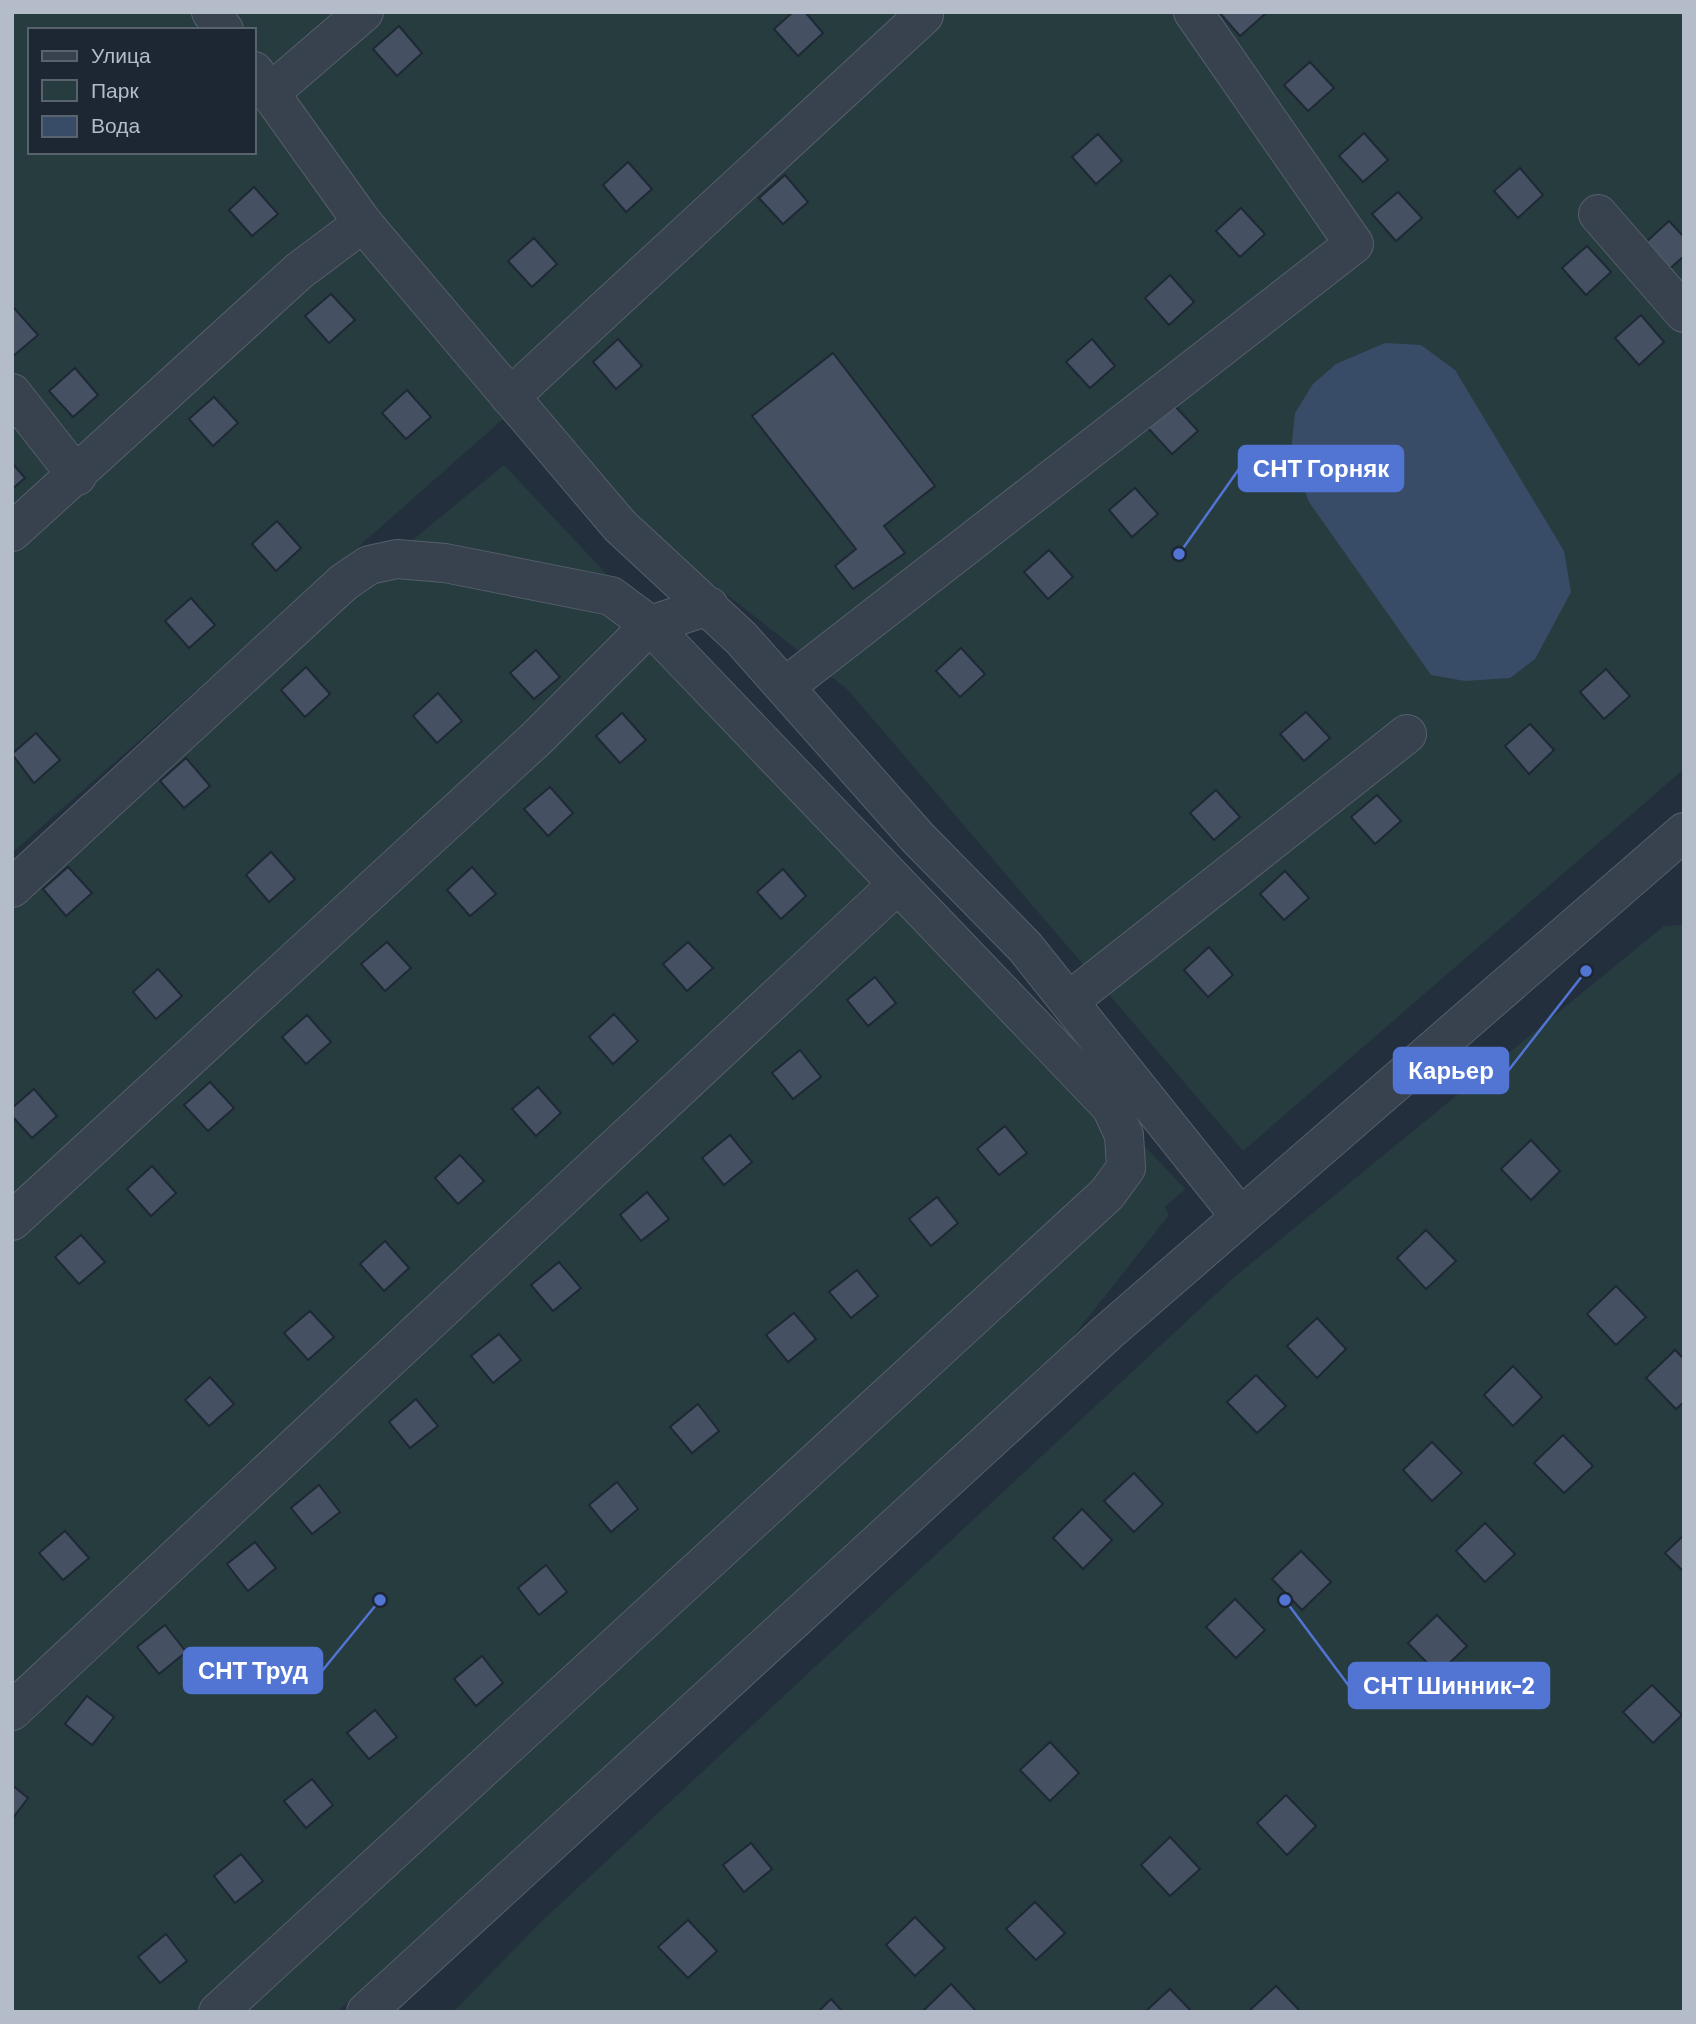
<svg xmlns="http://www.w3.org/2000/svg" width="1696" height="2024" font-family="Barlow,sans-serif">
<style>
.green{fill:#263c3f;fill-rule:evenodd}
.water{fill:#394c67}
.building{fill:#455162;stroke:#1f2835;stroke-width:2}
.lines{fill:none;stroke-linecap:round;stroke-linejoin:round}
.minor-casing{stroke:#565f6c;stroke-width:40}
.minor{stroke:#38414e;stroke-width:38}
.leader{fill:none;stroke:#5274d3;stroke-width:2.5}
.callout-dot{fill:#5274d3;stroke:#1d2633;stroke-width:2.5}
.callout{fill:#5274d3;stroke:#5274d3;stroke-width:2.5}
.callout-label{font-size:24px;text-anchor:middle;font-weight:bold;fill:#fff}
</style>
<rect width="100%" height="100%" fill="#242f3e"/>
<g class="green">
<path d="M12 12H1684V769L1243 1151 847 689 503 419 12 853ZM30 30H254V152H30Z"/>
<path d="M504 465 1185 1189 1165 1207 1169 1215 1071 1339 337 2012H12V868Z"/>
<path d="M1684 925V2012H453L542 1921 1232 1279 1664 926Z"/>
</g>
<path class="water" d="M1385 343 1421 345 1455 370 1564 551 1571 592 1535 659 1510 678 1465 681 1431 675 1309 502 1291 452 1295 413 1313 384 1336 364Z"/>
<g class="building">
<path d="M793 12H805L823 33 798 56 774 29Z"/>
<path d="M1219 12H1264L1265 14 1240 36Z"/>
<path d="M399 26 422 53 397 76 373 49Z"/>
<path d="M1310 62 1334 88 1308 111 1284 85Z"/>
<path d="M1364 133 1388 160 1363 182 1339 156Z"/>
<path d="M1098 134 1122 161 1096 184 1072 157Z"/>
<path d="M628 162 652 189 626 212 603 185Z"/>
<path d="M1520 168 1543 195 1518 218 1494 191Z"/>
<path d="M785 175 808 202 783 224 759 198Z"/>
<path d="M254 187 278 214 252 236 229 210Z"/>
<path d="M1398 192 1422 218 1396 241 1372 214Z"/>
<path d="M1241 208 1265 234 1240 257 1216 231Z"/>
<path d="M1669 221 1684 237V256L1667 271 1644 244Z"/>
<path d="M534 238 557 264 532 287 508 261Z"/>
<path d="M1587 246 1611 272 1586 295 1562 268Z"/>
<path d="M1170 275 1194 302 1169 325 1145 298Z"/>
<path d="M331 294 355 320 329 343 305 316Z"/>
<path d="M14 308 38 335 12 357V310Z"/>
<path d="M1641 315 1664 342 1639 365 1615 338Z"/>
<path d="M618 339 642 366 616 389 593 362Z"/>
<path d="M1092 339 1115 366 1090 388 1066 362Z"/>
<path d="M833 353 935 486 884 526 905 553 853 589 835 566 856 549 752 416Z"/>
<path d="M75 368 98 395 73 417 49 391Z"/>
<path d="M407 390 431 417 406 439 382 413Z"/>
<path d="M214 397 238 423 213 446 189 419Z"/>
<path d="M1174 405 1198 431 1172 454 1148 428Z"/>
<path d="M12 463 25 478 12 489Z"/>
<path d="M1135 488 1158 514 1132 537 1109 510Z"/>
<path d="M277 521 301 548 276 571 252 544Z"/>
<path d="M1049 550 1073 577 1048 599 1024 572Z"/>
<path d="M191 598 215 625 189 648 165 621Z"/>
<path d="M961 648 985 674 960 697 936 671Z"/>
<path d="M536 650 560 677 534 699 510 673Z"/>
<path d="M306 667 330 694 305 717 281 690Z"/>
<path d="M1606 669 1630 696 1604 719 1580 692Z"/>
<path d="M438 693 462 721 437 743 413 716Z"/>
<path d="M1306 712 1330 738 1304 761 1280 734Z"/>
<path d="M622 713 646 740 620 763 596 736Z"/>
<path d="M1530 724 1554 750 1529 774 1505 746Z"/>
<path d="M36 733 60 760 34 783 12 754Z"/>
<path d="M186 758 210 786 184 808 160 781Z"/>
<path d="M550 787 573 813 548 836 524 809Z"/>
<path d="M1216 790 1240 817 1214 840 1190 813Z"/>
<path d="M1377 795 1401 821 1375 844 1351 817Z"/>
<path d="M271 852 295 879 269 902 246 875Z"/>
<path d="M68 867 92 893 66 916 43 889Z"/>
<path d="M472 867 496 894 470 916 447 890Z"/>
<path d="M783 869 806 896 781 919 757 892Z"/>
<path d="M1285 871 1309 898 1284 920 1260 894Z"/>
<path d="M387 942 411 968 385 991 361 964Z"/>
<path d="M688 942 713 968 687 991 663 964Z"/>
<path d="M1209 947 1233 975 1208 997 1184 970Z"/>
<path d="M158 969 182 996 156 1019 133 992Z"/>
<path d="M875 977 896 1003 868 1026 847 1000Z"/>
<path d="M614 1014 638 1041 613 1064 589 1037Z"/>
<path d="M307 1015 331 1042 306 1064 282 1037Z"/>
<path d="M800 1050 821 1077 793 1099 772 1073Z"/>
<path d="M210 1082 234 1108 208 1131 184 1105Z"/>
<path d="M538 1087 561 1113 536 1136 512 1109Z"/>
<path d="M34 1089 57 1116 32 1138 12 1116V1108Z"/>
<path d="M1005 1126 1027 1153 999 1175 977 1149Z"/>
<path d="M730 1135 752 1162 724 1185 702 1158Z"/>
<path d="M1531 1140 1560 1171 1531 1200 1501 1169Z"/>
<path d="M460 1155 484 1181 458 1204 435 1178Z"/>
<path d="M152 1166 176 1193 151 1216 127 1189Z"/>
<path d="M647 1192 669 1219 641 1241 620 1215Z"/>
<path d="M937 1197 958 1223 931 1246 909 1219Z"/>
<path d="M1426 1230 1456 1261 1426 1289 1397 1258Z"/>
<path d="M81 1235 105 1262 79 1284 55 1257Z"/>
<path d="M385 1241 409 1268 384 1291 360 1264Z"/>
<path d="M559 1262 581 1288 553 1311 531 1285Z"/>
<path d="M857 1270 878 1296 851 1318 829 1292Z"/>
<path d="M1616 1286 1646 1317 1616 1345 1587 1314Z"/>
<path d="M310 1311 334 1337 308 1360 284 1333Z"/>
<path d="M794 1313 816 1339 788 1362 766 1335Z"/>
<path d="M1317 1318 1346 1349 1317 1378 1287 1346Z"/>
<path d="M499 1334 521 1360 493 1383 471 1356Z"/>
<path d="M1675 1350 1684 1359V1402L1676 1409 1646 1378Z"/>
<path d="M1513 1366 1542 1397 1513 1426 1484 1395Z"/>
<path d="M1256 1375 1286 1406 1257 1433 1227 1402Z"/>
<path d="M210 1377 234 1404 209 1426 185 1400Z"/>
<path d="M416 1399 438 1426 410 1448 389 1422Z"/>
<path d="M698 1404 719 1431 692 1453 670 1427Z"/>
<path d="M1563 1435 1593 1466 1564 1493 1534 1463Z"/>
<path d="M1432 1442 1462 1473 1432 1501 1403 1470Z"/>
<path d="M1134 1473 1163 1504 1134 1532 1104 1501Z"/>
<path d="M617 1482 638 1509 611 1532 589 1505Z"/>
<path d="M319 1485 340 1512 312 1534 291 1508Z"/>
<path d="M1082 1509 1112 1540 1083 1569 1053 1538Z"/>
<path d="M1485 1523 1515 1554 1485 1582 1456 1551Z"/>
<path d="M65 1531 89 1558 63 1580 39 1553Z"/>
<path d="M1684 1535V1572L1665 1553Z"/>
<path d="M255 1542 276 1568 248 1591 227 1564Z"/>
<path d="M1301 1551 1331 1582 1302 1610 1272 1579Z"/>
<path d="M546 1565 567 1592 539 1615 518 1588Z"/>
<path d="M1235 1599 1265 1630 1236 1658 1206 1627Z"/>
<path d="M1437 1615 1467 1646 1438 1674 1408 1643Z"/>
<path d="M165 1625 186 1652 159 1674 137 1647Z"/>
<path d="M482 1656 503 1683 476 1706 454 1679Z"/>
<path d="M1652 1685 1682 1715 1653 1743 1623 1712Z"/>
<path d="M87 1696 114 1717 92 1745 65 1724Z"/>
<path d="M375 1710 397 1737 369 1759 347 1733Z"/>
<path d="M1050 1742 1079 1773 1050 1801 1020 1770Z"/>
<path d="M312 1779 333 1805 306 1828 284 1801Z"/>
<path d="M12 1785 28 1798 12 1819Z"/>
<path d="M1286 1795 1316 1826 1287 1855 1257 1823Z"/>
<path d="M1170 1837 1200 1869 1170 1896 1141 1865Z"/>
<path d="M751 1843 772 1869 744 1892 723 1865Z"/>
<path d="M241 1854 263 1881 235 1903 214 1876Z"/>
<path d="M1035 1902 1065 1933 1036 1960 1006 1929Z"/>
<path d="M915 1917 945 1948 915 1976 886 1945Z"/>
<path d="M688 1920 717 1951 688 1978 658 1947Z"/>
<path d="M166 1934 187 1961 160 1983 138 1957Z"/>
<path d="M951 1984 977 2012H922Z"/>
<path d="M1276 1986 1301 2012H1248Z"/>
<path d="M1170 1989 1192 2012H1145Z"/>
<path d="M831 1999 843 2012H818Z"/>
</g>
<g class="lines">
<defs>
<g id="minor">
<path d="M211 12 224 30"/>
<path d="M254 71 363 223 620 526 741 638 918 838 1025 947 1239 1215"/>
<path d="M270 93 364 12"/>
<path d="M1598 214 1684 313"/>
<path d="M12 393 77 476"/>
<path d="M510 397 924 15"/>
<path d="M12 532 299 271 363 223"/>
<path d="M786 686 1354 244 1193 12"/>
<path d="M12 888 344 582 369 565 397 559 445 563 611 596 650 625 1111 1107 1124 1135 1126 1168 1107 1194 218 2012"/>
<path d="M1069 1001 1407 734"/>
<path d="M12 1221 537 738 650 625 709 606"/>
<path d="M12 1711 897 885"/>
<path d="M366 2012 1108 1332 1684 832"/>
</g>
</defs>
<use href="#minor" class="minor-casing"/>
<use href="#minor" class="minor"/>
</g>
<path class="leader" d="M1179 554L1239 469M1586 971L1508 1071M380 1600L322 1671M1285 1600L1349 1686"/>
<g class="callout-dot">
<circle cx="1179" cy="554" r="7"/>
<circle cx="1586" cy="971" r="7"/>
<circle cx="380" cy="1600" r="7"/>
<circle cx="1285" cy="1600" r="7"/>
</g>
<g class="callout">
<rect x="1239" y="446" width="164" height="45" rx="7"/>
<rect x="1394" y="1048" width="114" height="45" rx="7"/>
<rect x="184" y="1648" width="138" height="45" rx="7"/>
<rect x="1349" y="1663" width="200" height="45" rx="7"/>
</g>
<g class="callout-label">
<text x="1321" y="477">СНТ Горняк</text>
<text x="1451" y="1079">Карьер</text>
<text x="253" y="1679">СНТ Труд</text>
<text x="1449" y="1694">СНТ Шинник-2</text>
</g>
<rect width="1696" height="2024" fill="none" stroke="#b4bcc9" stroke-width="28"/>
<rect x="28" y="28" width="228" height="126" fill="#1d2633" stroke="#59626f" stroke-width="2"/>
<rect x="42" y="51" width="35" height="10" fill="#38414e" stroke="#59626f" stroke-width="2"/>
<text x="91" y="63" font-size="21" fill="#b4bcc9">Улица</text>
<rect x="42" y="80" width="35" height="21" fill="#263c3f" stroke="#59626f" stroke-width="2"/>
<text x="91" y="98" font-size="21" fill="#b4bcc9">Парк</text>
<rect x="42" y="116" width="35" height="21" fill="#394c67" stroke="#59626f" stroke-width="2"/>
<text x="91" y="133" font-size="21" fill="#b4bcc9">Вода</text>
</svg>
